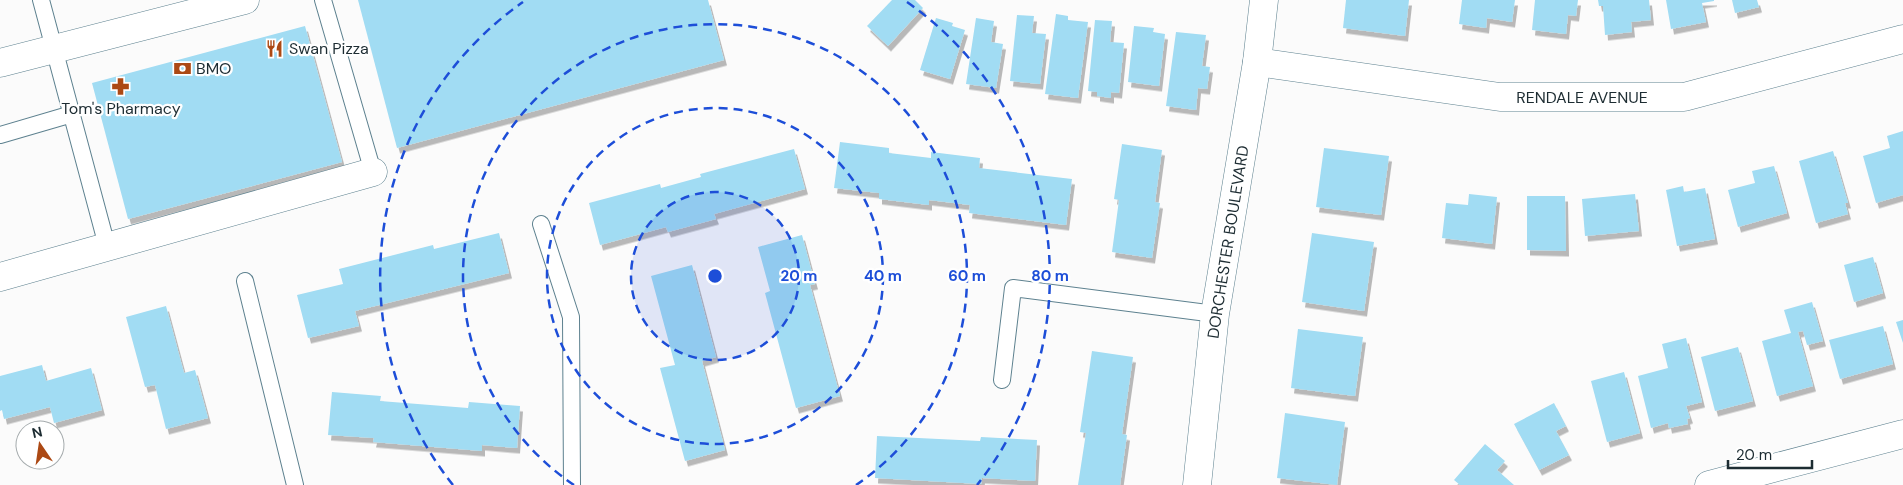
<svg xmlns="http://www.w3.org/2000/svg" width="1903" height="485" font-family="'DM Sans',sans-serif">
<style>
.building{fill:#a1dcf3;filter:url(#shadow)}
.lines{fill:none;stroke-linecap:round;stroke-linejoin:round}
.lane-casing{stroke:#5d818f;stroke-width:18}
.street-casing{stroke:#5d818f;stroke-width:29}
.lane{stroke:#fff;stroke-width:16}
.street{stroke:#fff;stroke-width:28}
.ring{fill:none;stroke:#1d4ed8;stroke-width:2.5;stroke-dasharray:9 6}
.labels{text-anchor:middle;dominant-baseline:central;stroke-width:4.5;stroke-linejoin:round;paint-order:stroke}
.poi-label{font-size:16px;fill:#1d2c32;stroke:#fff;text-anchor:start}
.street-label{font-size:16px;fill:#1d2c32;stroke:#fff}
.centre{fill:#1d4ed8;stroke:#fff;stroke-width:2.5}
.ring-label{font-size:15px;text-anchor:middle;font-weight:bold;fill:#1d4ed8;stroke:#fff;stroke-width:4.5;stroke-linejoin:round;paint-order:stroke}
</style>
<defs>
<filter id="shadow"><feDropShadow dx="3" dy="5.5" stdDeviation="0" flood-color="#0004"/></filter>
</defs>
<rect width="100%" height="100%" fill="#fbfbfb"/>
<g class="building">
<path d="M358 0H708L724 60 397 148Z"/>
<path d="M892 0H915L923 8 888 46 867 26Z"/>
<path d="M1346 0H1409L1405 36 1343 28Z"/>
<path d="M1462 0H1515L1512 22 1487 18 1486 28 1459 24Z"/>
<path d="M1535 0H1578L1576 16 1568 15 1566 34 1532 30Z"/>
<path d="M1598 0H1649L1651 20 1631 22 1632 32 1605 35 1603 6H1599Z"/>
<path d="M1666 0H1714V1L1702 3 1706 22 1671 29Z"/>
<path d="M1732 0H1757L1759 7 1735 13Z"/>
<path d="M1056 14 1068 16V20L1088 22 1078 98 1045 94Z"/>
<path d="M1017 15 1034 16 1032 33 1046 34 1040 84 1010 81Z"/>
<path d="M936 18 953 23 952 26 965 30 950 79 920 70Z"/>
<path d="M976 18 994 21 991 42 1003 44 996 88 966 84Z"/>
<path d="M1095 20 1112 21 1110 42 1124 43 1119 93 1111 92V98L1097 96V92L1088 91Z"/>
<path d="M305 26 342 162 128 219 92 83Z"/>
<path d="M1134 26 1154 28 1153 32 1165 34 1159 86 1128 82Z"/>
<path d="M1176 32 1206 35 1202 66 1210 67 1207 89 1198 88 1196 110 1166 106Z"/>
<path d="M1903 131V195L1876 203 1863 156 1890 148 1887 136Z"/>
<path d="M840 142 889 148V153L931 158V152L980 158 979 168 1072 179 1066 225 969 213 970 205 929 200V205L879 199V193L834 188Z"/>
<path d="M1122 144 1162 150 1155 202 1160 203 1152 258 1112 252 1119 200 1114 199Z"/>
<path d="M1324 148 1389 156 1381 215 1316 207Z"/>
<path d="M794 149 805 189 714 214 716 219 668 232 666 227 600 245 589 203 660 184 661 188 701 177 700 174Z"/>
<path d="M1833 151 1848 203H1845L1848 214 1816 223 1799 161Z"/>
<path d="M1774 166 1787 213 1738 227 1728 190 1755 183 1752 171Z"/>
<path d="M1683 186 1684 192 1705 188 1715 239 1677 246 1666 190Z"/>
<path d="M1469 194 1497 197 1492 244 1442 238 1446 203 1468 205Z"/>
<path d="M1635 194 1639 231 1585 236 1582 199Z"/>
<path d="M1527 196H1565L1566 251 1527 250Z"/>
<path d="M499 233 509 273 355 311 359 326 308 338 297 295 343 284 339 269 433 245 434 249Z"/>
<path d="M1312 233 1374 242 1364 311 1302 302Z"/>
<path d="M802 235 815 284 810 285 840 396 796 408 765 293 770 291 758 247Z"/>
<path d="M1873 257 1883 293 1854 302 1844 265Z"/>
<path d="M692 265 716 357 702 361 725 450 685 461 660 368 675 365 651 276Z"/>
<path d="M1812 302 1823 341 1807 345 1803 331 1798 332 1813 386 1777 396 1762 341 1791 333 1784 310Z"/>
<path d="M166 306 184 373 195 370 208 418 166 429 155 385 145 387 126 317Z"/>
<path d="M1903 320V343L1896 322Z"/>
<path d="M1883 326 1893 364 1840 379 1829 340Z"/>
<path d="M1298 329 1363 337 1355 396 1291 388Z"/>
<path d="M1686 338 1702 402 1686 406 1690 418 1687 419 1688 424 1669 428 1668 423 1651 428 1638 376 1668 368 1662 344Z"/>
<path d="M1738 347 1753 401 1715 411 1701 357Z"/>
<path d="M1092 351 1133 357 1122 434 1127 435 1120 485H1078L1086 433 1080 432Z"/>
<path d="M42 365 46 381 91 368 102 410 54 423 50 407 4 419 2 410 0 411V376Z"/>
<path d="M1624 372 1640 433 1607 442 1591 381Z"/>
<path d="M332 392 381 396 380 401 468 408 469 402 520 406 517 448 482 445V451L373 442 374 438 328 435Z"/>
<path d="M1554 403 1566 426 1556 431 1569 455 1539 470 1514 424Z"/>
<path d="M1285 413 1345 422 1337 485 1277 478Z"/>
<path d="M877 436 980 441 981 437 1037 440 1035 481 982 478 981 484 875 478Z"/>
<path d="M1485 444 1505 461 1497 470 1514 485H1460L1454 480Z"/>
</g>
<g class="lines">
<defs>
<g id="lane">
<path d="M41 0 107 246"/>
<path d="M323 0 373 172"/>
<path d="M0 135 72 114"/>
<path d="M541 224 571 317 572 485"/>
<path d="M245 281 295 485"/>
<path d="M1002 380 1013 288 1215 314"/>
</g>
<g id="street">
<path d="M1257 62 1500 97H1684L1903 39"/>
<path d="M0 63 245 0"/>
<path d="M0 277 373 172"/>
<path d="M1197 485 1215 314 1257 62 1264 0"/>
<path d="M1709 485 1903 434"/>
</g>
</defs>
<use href="#lane" class="lane-casing"/>
<use href="#street" class="street-casing"/>
<use href="#lane" class="lane"/>
<use href="#street" class="street"/>
</g>
<circle cx="715" cy="276" r="84" fill="#1d4ed8" fill-opacity=".12"/>
<g class="ring">
<circle cx="715" cy="276" r="84"/>
<circle cx="715" cy="276" r="168"/>
<path d="M574 485A252 252 0 1 1 856 485"/>
<path d="M453 485A335 335 0 0 1 523 2M907 2A335 335 0 0 1 977 485"/>
</g>
<defs>
<symbol id="restaurant-bare" viewBox="-9 -9 18 18"><path d="M-5-6h1v4h1v-4h1v4h1v-4h1v5L-1.5 .5V6h-2V.5L-5-1ZM5-6V6H3V1.5H1.5Q1.5-4 5-6Z" fill="#ac4914" stroke="#fff" stroke-width="2.5" paint-order="stroke"/></symbol>
<symbol id="bank-bare" viewBox="-9 -9 18 18"><path d="M-6-4H6V4H-6ZM0-2.3a2.3 2.3 0 1 0 0 4.6a2.3 2.3 0 1 0 0-4.6Z" fill="#ac4914" stroke="#fff" stroke-width="2.5" paint-order="stroke"/></symbol>
<symbol id="pharmacy-bare" viewBox="-9 -9 18 18"><path d="M-2-6h4v4h4v4h-4v4h-4v-4h-4v-4h4Z" fill="#ac4914" stroke="#fff" stroke-width="2.5" paint-order="stroke"/></symbol>
</defs>
<g fill-rule="evenodd">
<use href="#restaurant-bare" x="262" y="36" width="25" height="25"/>
<use href="#bank-bare" x="170" y="56" width="25" height="25"/>
<use href="#pharmacy-bare" x="108" y="74" width="25" height="25"/>
</g>
<g class="labels">
<g class="poi-label">
<text x="289" y="48">Swan Pizza</text>
<text x="196" y="68">BMO</text>
<text x="121" y="108" text-anchor="middle">Tom's Pharmacy</text>
</g>
<g class="street-label">
<text x="1582" y="97">RENDALE AVENUE</text>
<text transform="translate(1228 242) rotate(-81)">DORCHESTER BOULEVARD</text>
</g>
</g>
<circle cx="715" cy="276" r="8" class="centre"/>
<g class="ring-label">
<text x="799" y="281">20 m</text>
<text x="883" y="281">40 m</text>
<text x="967" y="281">60 m</text>
<text x="1050" y="281">80 m</text>
</g>
<g transform="translate(40 445) rotate(347)"><circle r="24" fill="#ffffff" stroke="#a5abad"/>
<path d="M0-4L9 19L0 12L-9 19Z" fill="#ac4914"/>
<text y="-8" font-size="14" font-weight="bold" text-anchor="middle" fill="#1d2c32">N</text>
</g>
<path d="M1728 460v8h84v-8" fill="none" stroke="#1d2c32" stroke-width="2.5"/>
<text x="1736" y="460" font-size="15" fill="#1d2c32" stroke="#ffffff" stroke-width="4" paint-order="stroke">20 m</text>
</svg>
